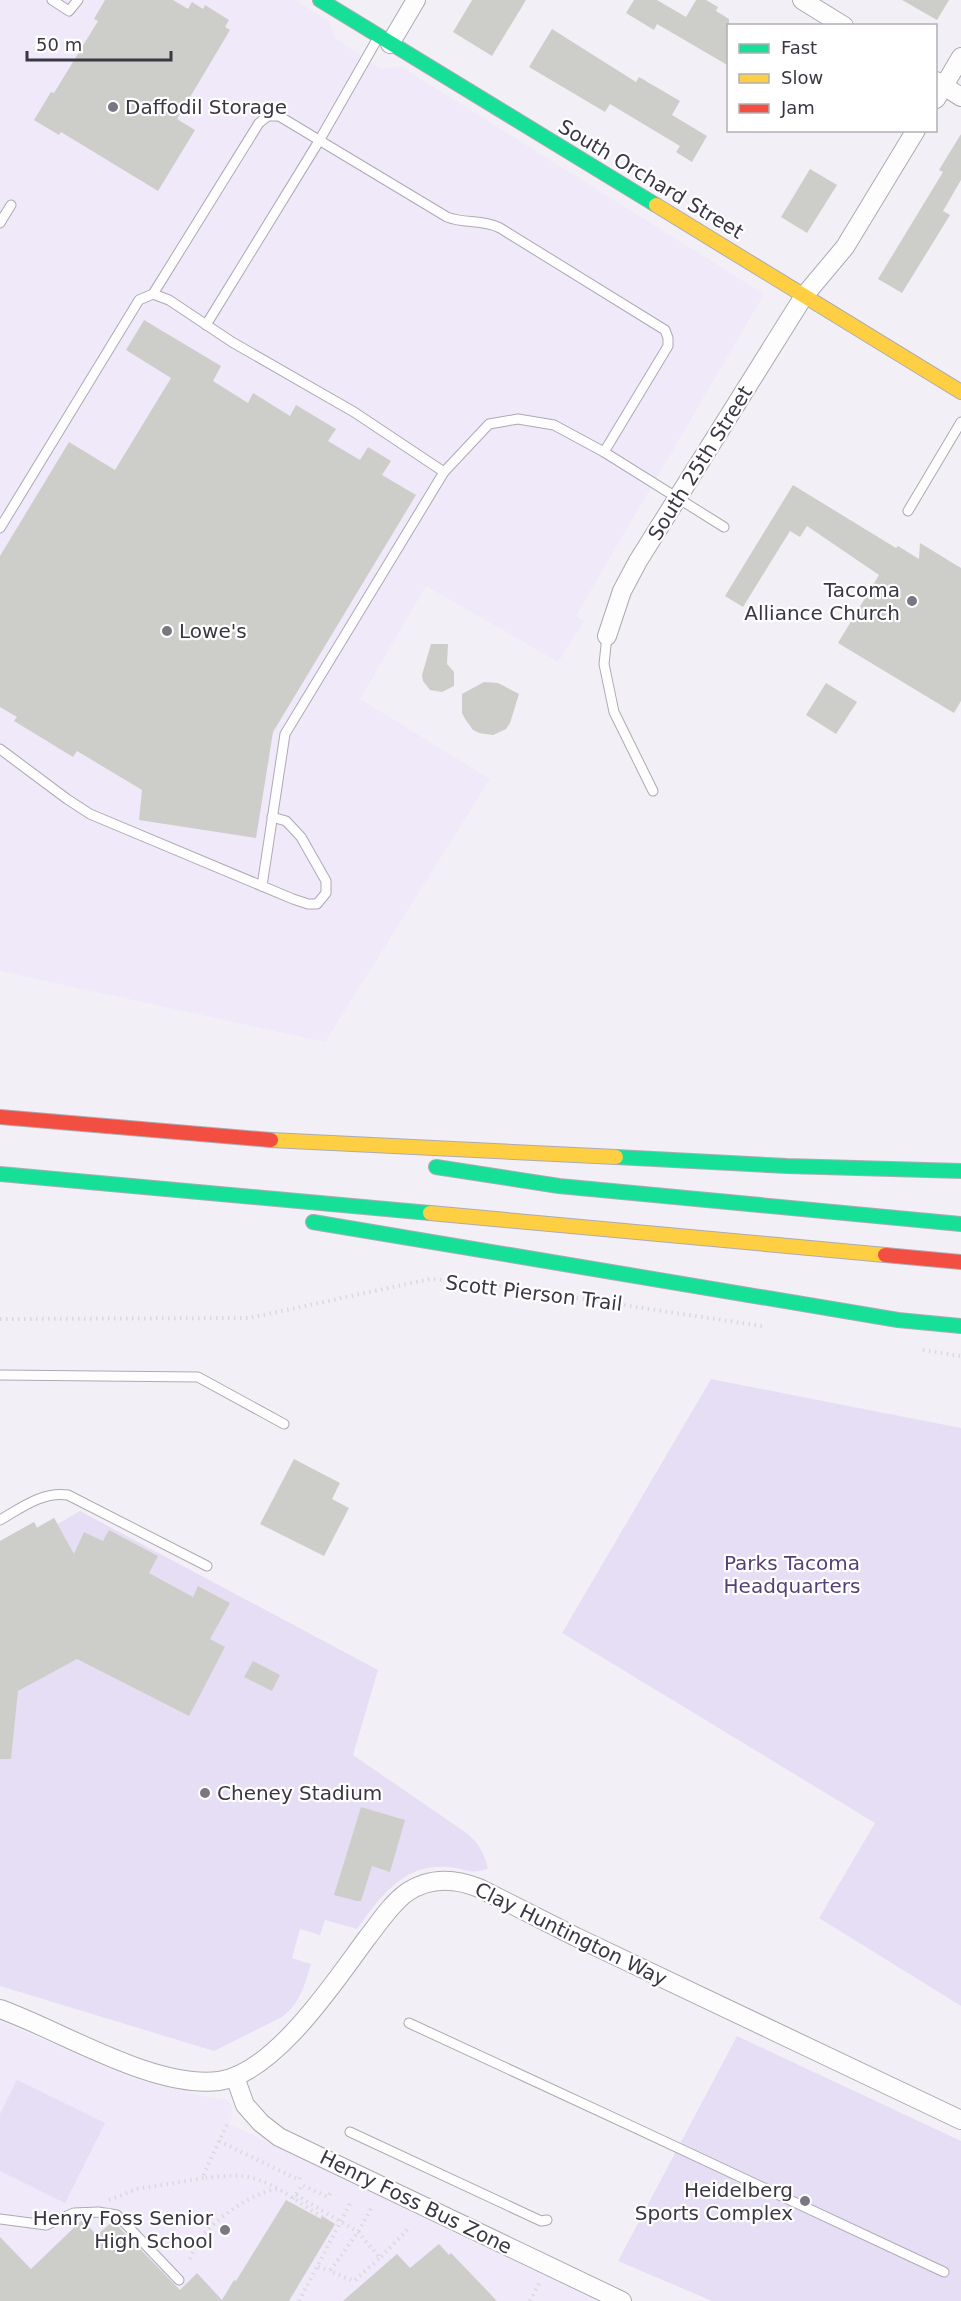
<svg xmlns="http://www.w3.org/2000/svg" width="961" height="2301" font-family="'DejaVu Sans',sans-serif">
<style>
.built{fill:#efe9f9}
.green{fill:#e6def5}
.building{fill:#cdcec9}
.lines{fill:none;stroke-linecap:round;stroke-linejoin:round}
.lane-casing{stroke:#adaab2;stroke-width:11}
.street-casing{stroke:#adaab2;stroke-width:20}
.fast-casing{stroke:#adaab2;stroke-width:16}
.slow-casing{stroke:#adaab2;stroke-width:16}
.jam-casing{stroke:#adaab2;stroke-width:16}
.path{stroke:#dadadc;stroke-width:4;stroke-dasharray:1.5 4.5;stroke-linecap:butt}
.lane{stroke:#fdfdfe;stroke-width:9}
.street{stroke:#fdfdfe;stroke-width:18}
.fast{stroke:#16e098;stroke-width:14}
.slow{stroke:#ffcf43;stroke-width:14}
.jam{stroke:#f24e42;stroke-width:14}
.poi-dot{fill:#7b7782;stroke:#fff;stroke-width:2}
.labels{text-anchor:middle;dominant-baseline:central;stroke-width:4.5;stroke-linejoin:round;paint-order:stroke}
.poi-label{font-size:20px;fill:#3b3644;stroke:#fff;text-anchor:start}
.street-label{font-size:20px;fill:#3b3644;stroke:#fff}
.park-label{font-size:20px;fill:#553f75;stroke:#fff}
</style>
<rect width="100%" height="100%" fill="#f2f0f6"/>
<g class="built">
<path d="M0 0H295L329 21 335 38 380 68 402 67 764 294 576 616 584 621 558 662 426 586 360 699 490 779 325 1042 0 971Z"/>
<path d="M0 2021 128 2077 202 2096 228 2100 233 2108 230 2124 597 2301H0Z"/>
</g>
<g class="green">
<path d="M711 1379 961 1428V2006L819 1918 875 1823 562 1633Z"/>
<path d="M80 1511 378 1670 353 1755 465 1832C478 1842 484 1852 488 1869 468 1875 466 1868 447 1867 404 1863 379 1898 357 1929L325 1920 320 1935 300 1929 292 1958 311 1964C305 1984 300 2004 282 2017L214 2051 0 1986V1541L34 1522 37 1527 54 1518 58 1524Z"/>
<path d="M737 2036 961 2141V2301H712L618 2261Z"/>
<path d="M17 2080 105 2123 65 2203 0 2171V2114Z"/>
</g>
<g class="building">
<path d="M105 0H173L188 9 192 2 203 9 205 5 229 20 225 27 230 30 177 119 195 130 158 191 61 132 59 135 34 120 51 92 54 93 98 21 94 19Z"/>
<path d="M472 0H526L492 56 453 32Z"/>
<path d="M634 0H657L686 17 696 0H706L718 7 716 11 729 19V66L657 24 654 30 626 13Z"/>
<path d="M902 0H949L937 20Z"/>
<path d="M552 29 636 82 639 77 680 101 672 115 707 136 692 162 676 152 680 146 610 104 605 112 529 67Z"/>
<path d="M961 134V180L943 211 950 215 902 293 878 279 943 172 939 170Z"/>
<path d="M810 169 837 185 807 233 781 217Z"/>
<path d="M144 320 221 366 213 381 248 403 253 393 290 416 296 405 336 429 328 441 360 460 368 447 391 461 382 475 416 495 273 732 256 838 139 820 142 790 77 751 73 757 14 721 17 717 0 707V556L69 442 115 470 171 378 126 350Z"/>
<path d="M793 485 896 548 898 546 919 559 920 543 961 568V701L954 713 838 643 879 575 807 526 800 537 790 531 743 607 725 596Z"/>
<path d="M431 644H448L447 664 454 672V686L442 692 430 690 423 681 422 675Z"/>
<path d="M484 682 498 683 519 694 510 723 506 729 493 735 479 733 473 730 465 719 462 713V694Z"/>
<path d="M826 683 857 702 836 734 806 715Z"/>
<path d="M294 1459 340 1483 332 1499 349 1508 324 1556 260 1524Z"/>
<path d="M54 1518 74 1554 84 1532 103 1541 109 1530 158 1556 149 1573 193 1597 198 1586 230 1603 210 1639 225 1647 189 1716 77 1659 18 1691 11 1759H0V1541L34 1522 37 1528Z"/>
<path d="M253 1661 280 1675 272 1691 244 1677Z"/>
<path d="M361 1807 405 1820 390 1872 372 1866 361 1901H357L334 1895Z"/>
<path d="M286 2200 321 2219 322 2216 335 2224 289 2301H0V2237L31 2269 82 2220 97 2235 113 2221 180 2290 197 2273 222 2300 234 2280 236 2281Z"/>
<path d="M439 2244 449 2255 451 2253 497 2301H343L397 2254 410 2268Z"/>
</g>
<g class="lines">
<defs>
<g id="lane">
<path d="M52 0 69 11 78 0"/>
<path d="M0 223 11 205"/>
<path d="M153 294 259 123 268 116H279L447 217C464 224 482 219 500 228L665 330 668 338V346L604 452"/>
<path d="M206 325 319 141 379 36"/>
<path d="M908 511 961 422"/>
<path d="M0 528 139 300 153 294 169 300 232 342 354 412 444 472"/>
<path d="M607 636 604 664 614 712 653 791"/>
<path d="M0 749 67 799 90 814 293 899 308 904H317L326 893V881L301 837 286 821 272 817"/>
<path d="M262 886 285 734 444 472 489 424 518 419 554 425 604 452 724 527"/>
<path d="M0 1375 198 1377 284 1424"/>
<path d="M0 1520C21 1508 43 1491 68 1495L207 1566"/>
<path d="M409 2023C588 2105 765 2189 944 2272"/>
<path d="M350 2132 541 2221 547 2220"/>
<path d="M0 2219 46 2225 74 2213 98 2212 117 2215 179 2280"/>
</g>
<g id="street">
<path d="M802 0 844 26"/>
<path d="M390 44 416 0"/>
<path d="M936 81 961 97"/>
<path d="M936 99 961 57"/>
<path d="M607 636 622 591 638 561 804 296 845 247 916 130"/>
<path d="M0 2009C62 2031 153 2089 219 2081 275 2073 335 1981 367 1938 379 1923 390 1905 406 1893 429 1877 454 1878 479 1888L576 1937 961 2120"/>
<path d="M235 2077 245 2105 261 2123 279 2137 622 2301"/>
</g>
<g id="fast">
<path d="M320 0 656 205"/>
<path d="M616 1157 787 1166 961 1171"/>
<path d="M436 1167 559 1186 961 1224"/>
<path d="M0 1174 430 1213"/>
<path d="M313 1222 898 1320 961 1326"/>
</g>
<g id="slow">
<path d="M656 205 961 392"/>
<path d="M271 1140 616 1157"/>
<path d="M430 1213 885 1255"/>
</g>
<g id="jam">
<path d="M0 1117 271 1140"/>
<path d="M885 1255 961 1262"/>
</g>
</defs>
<use href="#lane" class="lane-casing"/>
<use href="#street" class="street-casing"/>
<use href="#fast" class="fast-casing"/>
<use href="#slow" class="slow-casing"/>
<use href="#jam" class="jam-casing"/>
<g class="path">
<path d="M0 1319 249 1318 430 1279 471 1282 762 1326"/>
<path d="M923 1350 961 1356"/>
<path d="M227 2125 219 2141 299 2180 302 2175"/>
<path d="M219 2141 204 2174V2178C216 2177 230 2175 242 2176 271 2179 297 2202 322 2217"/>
<path d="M296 2195 358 2232 380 2258 409 2228"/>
<path d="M293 2199 302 2185 328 2197 332 2190"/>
<path d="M109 2200 137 2189 204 2178"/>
<path d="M371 2209 358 2232 330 2271 354 2281 380 2258"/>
<path d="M190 2259C193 2252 196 2244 201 2238 216 2218 252 2193 277 2189"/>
<path d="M318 2267 330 2271"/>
<path d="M299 2301 352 2200"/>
<path d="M530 2301 541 2280"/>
</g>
<use href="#lane" class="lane"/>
<use href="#street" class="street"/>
<use href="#fast" class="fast"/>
<use href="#slow" class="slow"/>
<use href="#jam" class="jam"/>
</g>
<g class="poi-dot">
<circle cx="113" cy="107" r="6"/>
<circle cx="912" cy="601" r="6"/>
<circle cx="167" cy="631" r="6"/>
<circle cx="205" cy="1793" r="6"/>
<circle cx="805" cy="2201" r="6"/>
<circle cx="225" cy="2230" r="6"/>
</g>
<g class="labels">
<g class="poi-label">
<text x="125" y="107">Daffodil Storage</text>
<text x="900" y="590" text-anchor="end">Tacoma<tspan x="900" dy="23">Alliance Church</tspan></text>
<text x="179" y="631">Lowe's</text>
<text x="217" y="1793">Cheney Stadium</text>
<text x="793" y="2190" text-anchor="end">Heidelberg<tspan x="793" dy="23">Sports Complex</tspan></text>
<text x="213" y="2218" text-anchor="end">Henry Foss Senior<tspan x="213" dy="23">High School</tspan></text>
</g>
<g class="street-label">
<text transform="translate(651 179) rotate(31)">South Orchard Street</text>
<text transform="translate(700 463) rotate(-58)">South 25th Street</text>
<text transform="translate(534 1293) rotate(7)">Scott Pierson Trail</text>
<text transform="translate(571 1934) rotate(26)">Clay Huntington Way</text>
<text transform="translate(416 2202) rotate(26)">Henry Foss Bus Zone</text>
</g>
<g class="park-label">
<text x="792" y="1563">Parks Tacoma<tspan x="792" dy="23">Headquarters</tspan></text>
</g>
</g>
<rect x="727" y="24" width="210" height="108" fill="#ffffff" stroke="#b1afb4" stroke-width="1.5"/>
<rect x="739" y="44" width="30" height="9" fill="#16e098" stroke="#b1afb4" stroke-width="1.5"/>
<text x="781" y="54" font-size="18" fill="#3b3644">Fast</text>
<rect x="739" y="74" width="30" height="9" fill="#ffcf43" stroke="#b1afb4" stroke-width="1.5"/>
<text x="781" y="84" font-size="18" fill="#3b3644">Slow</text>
<rect x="739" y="104" width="30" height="9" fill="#f24e42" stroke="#b1afb4" stroke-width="1.5"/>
<text x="781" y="114" font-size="18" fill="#3b3644">Jam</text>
<path d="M27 51v9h144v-9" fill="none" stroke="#3b3644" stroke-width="3"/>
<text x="36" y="51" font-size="18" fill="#3b3644" stroke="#ffffff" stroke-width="4.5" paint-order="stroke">50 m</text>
</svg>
